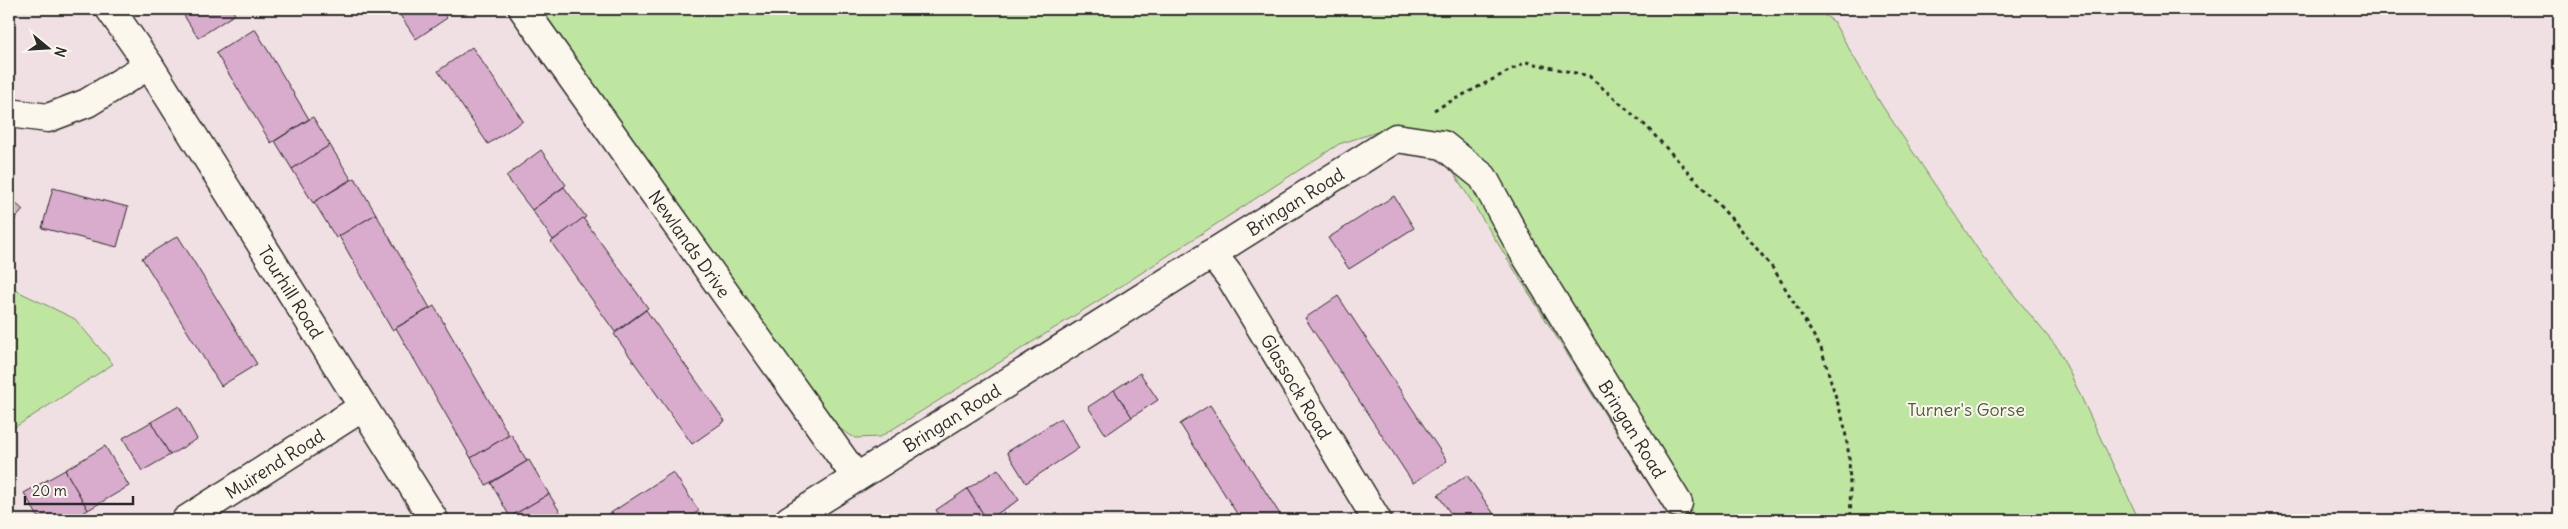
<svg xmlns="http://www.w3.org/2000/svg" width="2568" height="529" font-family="Delius,sans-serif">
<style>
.green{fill:#bfe6a1;stroke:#758866}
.building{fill:#d9abcd;stroke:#2b2b2b}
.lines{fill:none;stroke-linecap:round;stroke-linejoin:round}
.street-casing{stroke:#2b2b2b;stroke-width:31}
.path{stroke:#2b2b2b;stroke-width:3;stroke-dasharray:4 4;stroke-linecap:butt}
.street{stroke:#fbf7ec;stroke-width:28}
.labels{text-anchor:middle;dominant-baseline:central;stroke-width:4;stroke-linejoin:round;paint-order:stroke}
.street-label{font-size:18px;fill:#2b2b2b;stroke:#fbf7ec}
.park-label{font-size:18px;fill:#505a48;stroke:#fbf7ec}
</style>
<rect width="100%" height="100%" fill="#f1e0e3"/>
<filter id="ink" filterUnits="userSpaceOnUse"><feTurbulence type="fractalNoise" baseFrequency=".02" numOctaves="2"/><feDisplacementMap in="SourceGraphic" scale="10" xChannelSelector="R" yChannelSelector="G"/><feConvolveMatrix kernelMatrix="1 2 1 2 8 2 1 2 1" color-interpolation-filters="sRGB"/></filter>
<g filter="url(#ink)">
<g class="green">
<path d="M541 9H1816L1833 21 1881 104 1983 257 2059 350 2139 520H1671L1445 159 1410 137 1377 132 1339 144 1106 296 880 437 855 438 830 423Z"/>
<path d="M9 287 75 319 113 364 9 431Z"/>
</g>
<g class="building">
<path d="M180 9H231L235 14 198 38Z"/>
<path d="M396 9H441L447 18 416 39Z"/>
<path d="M255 29 309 119 271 143 216 53Z"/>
<path d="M472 47 523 121 488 144 438 71Z"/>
<path d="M313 117 330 145 292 169 275 141Z"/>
<path d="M330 145 351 179 313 203 292 169Z"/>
<path d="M541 150 566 185 532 210 506 176Z"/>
<path d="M355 178 376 214 336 238 314 202Z"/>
<path d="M564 187 586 217 553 240 532 210Z"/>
<path d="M53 188 128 207 117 247 42 228Z"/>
<path d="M1394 196 1414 228 1349 269 1328 238Z"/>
<path d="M9 197 23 210 9 226Z"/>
<path d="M376 214 430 308 392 330 339 236Z"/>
<path d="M583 218 648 308 615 332 551 242Z"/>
<path d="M178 236 257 364 221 386 142 258Z"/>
<path d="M1338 296 1447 461 1413 483 1305 318Z"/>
<path d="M434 306 509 435 471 458 396 328Z"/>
<path d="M646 310 725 421 692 444 614 334Z"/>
<path d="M1140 373 1158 400 1132 417 1114 390Z"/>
<path d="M1114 390 1132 417 1106 435 1088 407Z"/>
<path d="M1210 405 1283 519 1282 520H1241L1180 424Z"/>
<path d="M179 406 197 439 170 455 151 422Z"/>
<path d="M1061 418 1079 448 1026 483 1007 452Z"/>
<path d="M151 422 170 455 142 471 123 438Z"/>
<path d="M511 434 527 461 486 485 471 458Z"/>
<path d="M105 446 129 486 88 510 65 470Z"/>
<path d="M529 460 549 494 510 517 491 483Z"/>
<path d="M998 469 1019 500 987 520 967 489Z"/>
<path d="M65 470 88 510 71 520H40L24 493Z"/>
<path d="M673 472 699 511 684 520H600Z"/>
<path d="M1467 475 1498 520H1455L1438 495Z"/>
<path d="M967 489 987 520H943L936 510Z"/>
<path d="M549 494 565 520H512L510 517Z"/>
</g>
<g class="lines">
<defs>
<g id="street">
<path id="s1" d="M110 9 149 65 434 520"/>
<path id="s2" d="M523 9 856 477"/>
<path d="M9 113 48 118 87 103 149 65"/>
<path id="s3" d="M1212 253 1231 278 1377 520"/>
<path id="s4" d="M186 520 363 407"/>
<path id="s5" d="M789 520 1396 138 1443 145 1483 177 1523 251 1678 503"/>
</g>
</defs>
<use href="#street" class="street-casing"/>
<path class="path" d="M1434 110 1526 62 1589 76 1647 127 1739 227 1775 271 1821 348 1844 424 1849 456 1851 520"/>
<use href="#street" class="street"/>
</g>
</g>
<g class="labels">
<g class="street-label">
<text stroke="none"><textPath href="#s5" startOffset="598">Bringan Road</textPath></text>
<text stroke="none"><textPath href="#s2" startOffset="288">Newlands Drive</textPath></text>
<text stroke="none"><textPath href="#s1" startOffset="336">Tourhill Road</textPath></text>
<text stroke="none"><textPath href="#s3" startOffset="158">Glassock Road</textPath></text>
<text stroke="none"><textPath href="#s5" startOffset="192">Bringan Road</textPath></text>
<text stroke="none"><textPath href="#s5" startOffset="1109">Bringan Road</textPath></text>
<text stroke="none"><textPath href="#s4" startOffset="105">Muirend Road</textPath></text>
</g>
<g class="park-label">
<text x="1966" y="409">Turner's Gorse</text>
</g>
</g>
<rect width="2568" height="529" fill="none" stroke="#fbf7ec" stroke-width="30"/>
<rect x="15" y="15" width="2538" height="499" fill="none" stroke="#2b2b2b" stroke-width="2" filter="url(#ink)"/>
<g transform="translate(48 48) rotate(108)" stroke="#fbf7ec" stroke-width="4" paint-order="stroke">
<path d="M0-4L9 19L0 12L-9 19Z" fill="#2b2b2b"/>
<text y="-8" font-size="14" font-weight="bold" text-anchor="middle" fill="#2b2b2b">N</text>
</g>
<path d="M25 496v8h108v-8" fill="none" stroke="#2b2b2b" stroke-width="2.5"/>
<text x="32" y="496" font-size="15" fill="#2b2b2b" stroke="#fbf7ec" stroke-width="4" paint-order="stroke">20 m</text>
</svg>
